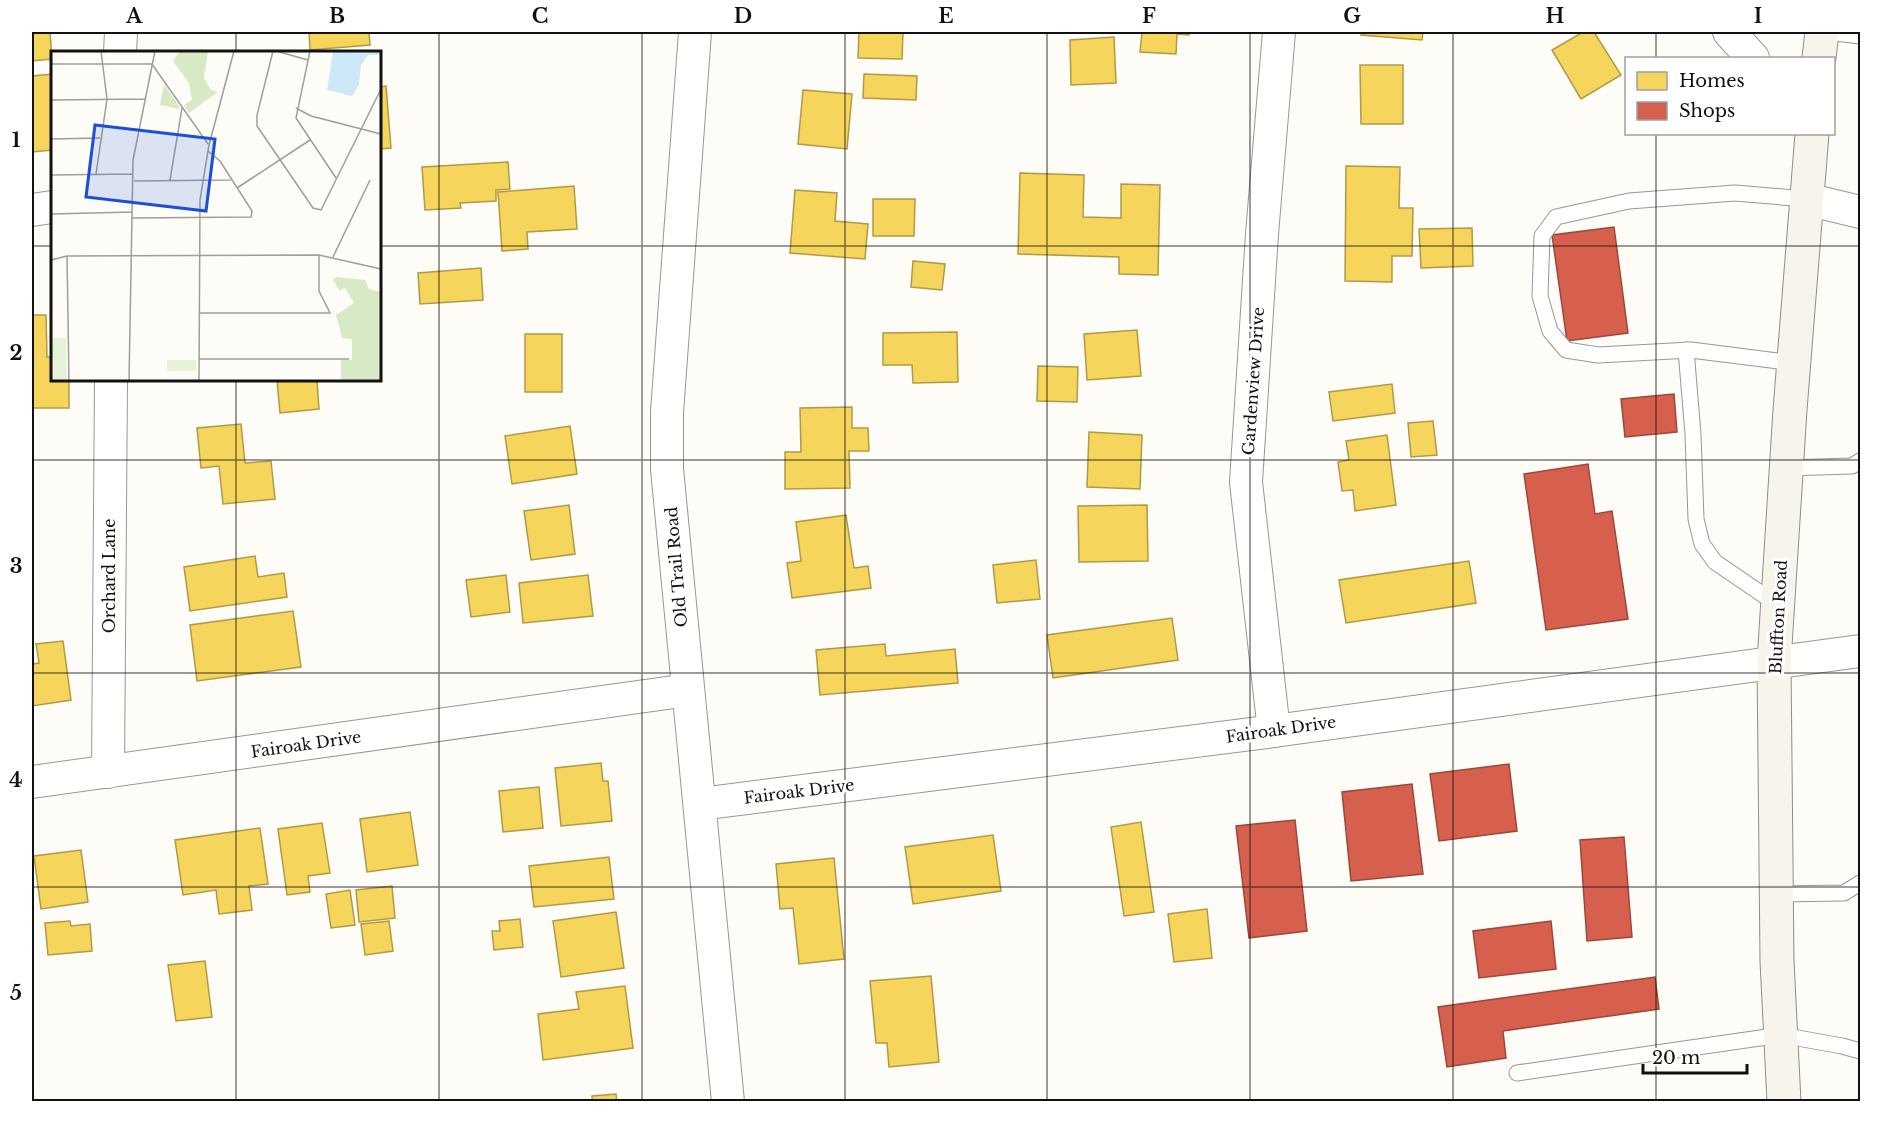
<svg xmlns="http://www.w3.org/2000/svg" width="1892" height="1133" font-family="'Libre Baskerville',serif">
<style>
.homes{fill:#f6d55c;stroke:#b19a46;stroke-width:1.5}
.shops{fill:#d6604d;stroke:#9b483b;stroke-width:1.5}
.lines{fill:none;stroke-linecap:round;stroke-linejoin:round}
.service-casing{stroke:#979795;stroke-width:17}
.minor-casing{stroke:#979795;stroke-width:34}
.secondary-casing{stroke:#8e8d8b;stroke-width:35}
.service{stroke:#fffffe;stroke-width:15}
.minor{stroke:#fffffe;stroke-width:32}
.secondary{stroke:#f6f4eb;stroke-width:33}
.grid{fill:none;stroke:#111;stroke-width:1.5;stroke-opacity:0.55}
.labels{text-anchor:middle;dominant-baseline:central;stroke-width:6;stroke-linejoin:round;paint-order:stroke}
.street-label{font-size:16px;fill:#111;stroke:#fff}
.inset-road{fill:none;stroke:#9f9e9b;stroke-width:1.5}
.view{fill:#1d4ed8;fill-opacity:0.15;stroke:#1d4ed8;stroke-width:3}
.inset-edge{fill:none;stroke:#111;stroke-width:3}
.neatline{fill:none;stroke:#111;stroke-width:2}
.grid-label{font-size:20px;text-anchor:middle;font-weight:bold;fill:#111}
</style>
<rect width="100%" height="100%" fill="#fdfcf7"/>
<g class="homes">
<path d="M32 32H50L52 59 32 61Z"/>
<path d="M309 32H369L370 45 310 50Z"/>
<path d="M859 32H903L902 59 858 58Z"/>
<path d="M1142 32H1190L1189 35 1177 34 1176 54 1140 52Z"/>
<path d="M1361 32H1423L1422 40 1361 35Z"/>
<path d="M1583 32H1594L1621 75 1581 99 1552 50Z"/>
<path d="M1114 37 1116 83 1071 85 1070 40Z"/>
<path d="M1360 65H1403V124H1361Z"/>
<path d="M52 74V150L32 152V76Z"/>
<path d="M864 74 917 76 916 100 863 98Z"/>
<path d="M386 86 391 148 380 149V87Z"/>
<path d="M803 90 852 94 847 149 798 144Z"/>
<path d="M508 162 510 189 496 190V201L460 203 461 208 425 210 422 167Z"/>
<path d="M1346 166 1400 167 1399 208H1413L1412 256H1392V282L1345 281Z"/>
<path d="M1020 173 1084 175 1083 217 1121 218V184L1160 185 1158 275 1119 274V257L1018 254Z"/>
<path d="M574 186 577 229 527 232 528 249 502 251 498 192Z"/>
<path d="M795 190 837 193 835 221 868 224 865 259 790 253Z"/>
<path d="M873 199H915L914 236H873Z"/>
<path d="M1472 228 1473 266 1421 268 1419 229Z"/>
<path d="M913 261 945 264 942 290 911 287Z"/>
<path d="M481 268 483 300 420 304 418 273Z"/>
<path d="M32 315H46L47 357H52V380H69V408H32Z"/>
<path d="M1137 330 1141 376 1087 380 1084 334Z"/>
<path d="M957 332 958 382 913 383 912 365H883V333Z"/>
<rect x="525" y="334" width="37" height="58"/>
<path d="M1038 366 1078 367 1077 402 1037 401Z"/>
<path d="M277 380H317L319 409 280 413Z"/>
<path d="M1392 384 1395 413 1333 421 1329 392Z"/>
<path d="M852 407V428H868L869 451H849L850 488 785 489V452H801L800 408Z"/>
<path d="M1433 421 1437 455 1411 457 1408 423Z"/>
<path d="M241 424 245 463 271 461 275 499 223 504 219 466 201 468 197 428Z"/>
<path d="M570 426 577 474 512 484 505 436Z"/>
<path d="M1089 432 1142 435 1140 489 1087 487Z"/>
<path d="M1387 435 1396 505 1355 511 1353 490 1342 491 1338 462 1349 460 1346 441Z"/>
<path d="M569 505 575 554 531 560 524 511Z"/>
<path d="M1147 505 1148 561 1079 562 1078 506Z"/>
<path d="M846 515 854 568 868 566 871 588 792 598 787 563 801 561 796 522Z"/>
<path d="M255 556 258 577 284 573 287 597 190 611 184 567Z"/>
<path d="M1036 560 1040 599 997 603 993 565Z"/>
<path d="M1469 561 1476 603 1346 623 1339 580Z"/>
<path d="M506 575 510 612 471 617 466 580Z"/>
<path d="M588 575 593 616 523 623 519 583Z"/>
<path d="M293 611 301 667 197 681 190 625Z"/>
<path d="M1172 618 1178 660 1053 678 1047 635Z"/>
<path d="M63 641 71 700 32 706V664L39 663 36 644Z"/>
<path d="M885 644 886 656 955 649 958 683 820 695 816 650Z"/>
<path d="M601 763 603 781H608L612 821 561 826 555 768Z"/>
<path d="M539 787 543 828 503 832 499 791Z"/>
<path d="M410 812 418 865 367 872 360 819Z"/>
<path d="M1141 822 1154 912 1124 916 1111 827Z"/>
<path d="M322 823 330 873 308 876 310 892 287 895 278 829Z"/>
<path d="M260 828 268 884 249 886 252 910 219 914 216 890 183 895 175 840Z"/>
<path d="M993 835 1001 891 913 904 905 847Z"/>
<path d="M81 850 88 902 41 909 34 856Z"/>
<path d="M609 857 614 899 534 907 529 866Z"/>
<path d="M834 858 844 959 799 964 793 908 780 909 776 864Z"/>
<path d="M392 886 395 918 359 922 356 890Z"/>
<path d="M350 890 355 925 331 928 326 894Z"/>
<path d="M1207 909 1212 958 1174 962 1168 914Z"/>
<path d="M616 912 624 968 561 977 553 921Z"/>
<path d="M520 919 523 947 494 950 492 931H500L499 921Z"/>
<path d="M70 921 71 926 90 924 92 951 48 955 45 923Z"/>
<path d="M389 921 393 951 365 955 361 924Z"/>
<path d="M205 961 212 1017 176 1021 168 965Z"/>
<path d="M931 976 939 1062 889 1067 887 1043H876L870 981Z"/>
<path d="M625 986 633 1048 543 1060 538 1014 579 1009 576 992Z"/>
<path d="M616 1094 617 1102H592V1096Z"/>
</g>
<g class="shops">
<path d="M1614 227 1628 333 1567 341 1552 235Z"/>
<path d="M1674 394 1677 432 1625 437 1621 399Z"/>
<path d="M1588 464 1595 514 1612 511 1628 619 1546 630 1524 474Z"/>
<path d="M1509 764 1517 831 1439 841 1430 774Z"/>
<path d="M1412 784 1423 874 1351 881 1342 792Z"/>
<path d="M1295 820 1307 931 1249 938 1236 826Z"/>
<path d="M1624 837 1632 937 1587 941 1580 840Z"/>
<path d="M1551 921 1556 969 1479 978 1473 931Z"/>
<path d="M1655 977 1659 1009 1503 1031 1506 1058 1447 1067 1438 1007Z"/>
</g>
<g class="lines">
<defs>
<g id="service">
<path d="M1828 32 1860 36"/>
<path d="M1686 350 1693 434 1696 519 1702 544 1715 562 1778 605"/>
<path d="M1794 363 1691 350 1598 355 1566 350 1550 331 1540 296 1542 236 1556 217 1629 201 1735 193 1806 199"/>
<path d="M1787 468 1852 466 1860 461"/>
<path d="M1776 894 1844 893 1860 883"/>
<path d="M1517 1073 1781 1035 1842 1046 1860 1051"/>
</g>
<g id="minor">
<path d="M695 32 667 412V469L728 1102"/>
<path d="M1729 32 1753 58"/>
<path d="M120 52 121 32"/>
<path d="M1806 199 1860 212"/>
<path d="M32 210 52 207"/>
<path d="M1274 731 1246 482 1262 234 1279 32"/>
<path d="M108 772 111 380"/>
<path d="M32 782 688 690"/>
<path d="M700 804 1274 731 1860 651"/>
</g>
<g id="secondary">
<path d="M1819 58 1822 32"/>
<path d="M1784 1102 1777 961 1774 662 1790 410 1812 134"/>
</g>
</defs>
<use href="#service" class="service-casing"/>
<use href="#minor" class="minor-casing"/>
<use href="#secondary" class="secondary-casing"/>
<use href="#service" class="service"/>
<use href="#minor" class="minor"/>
<use href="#secondary" class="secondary"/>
</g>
<path class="grid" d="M236 32V52M439 32V1102M642 32V1102M845 32V1102M1047 32V1102M1250 32V1102M1453 32V1102M1656 32V58M1656 134V1102M32 246H52M380 246H1860M236 380V1102M32 460H1860M32 673H1860M32 887H1860"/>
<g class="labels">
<g class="street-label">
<text transform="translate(1253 381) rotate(-86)">Gardenview Drive</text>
<text transform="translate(676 567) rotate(-95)">Old Trail Road</text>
<text transform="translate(109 576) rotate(-90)">Orchard Lane</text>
<text transform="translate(1778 617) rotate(-87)">Bluffton Road</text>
<text transform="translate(1281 729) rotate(-8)">Fairoak Drive</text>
<text transform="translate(306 744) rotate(-8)">Fairoak Drive</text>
<text transform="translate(799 791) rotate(-7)">Fairoak Drive</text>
</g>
</g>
<g transform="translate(51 51)">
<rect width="330" height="330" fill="#fdfcf7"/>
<path d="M0 287H15L16 330H0ZM116 309H145V320H116Z" fill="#e7f3d7"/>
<path d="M129 0H157L153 27 160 39 167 41 138 62 133 54 141 49 138 32 122 10ZM113 33 128 55V58L109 54ZM285 226 314 229 318 238 330 241V330H290V309H301V288L291 287 285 264 303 252 294 237 289 240 282 229Z" fill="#d8eac5"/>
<path d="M282 0H330V4H317L310 14 308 34 301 45 276 39Z" fill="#cde8f7"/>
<path class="inset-road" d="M222 0 206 64V75L262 157 270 159 330 38M225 0 257 9M259 0 245 67 285 127M0 13H101L157 93M0 49 94 48M245 57 260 65 330 83M0 88 49 87M45 123 56 48 50 0M0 124 82 123M119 129 131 57M83 130 180 129M186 137 259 89M0 163 81 161M81 167 200 166 201 160 169 110 157 100M16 205 18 330M282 206 319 129M0 209 16 205 268 204 330 218M148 262H279L268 240V204M148 308H298M78 330 82 109 104 0M148 330 149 149 158 94 183 0"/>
<path class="view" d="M44 74 164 88 155 160 35 146Z"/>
<rect width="330" height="330" class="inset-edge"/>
</g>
<rect width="1892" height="1133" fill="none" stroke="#ffffff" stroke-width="66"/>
<rect x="1625" y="57" width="210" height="78" fill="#ffffff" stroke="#a0a0a0" stroke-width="1.5"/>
<rect x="1637" y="72" width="30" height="18" fill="#f6d55c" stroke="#a0a0a0" stroke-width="1.5"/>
<text x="1679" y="87" font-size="18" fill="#111111">Homes</text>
<rect x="1637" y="102" width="30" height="18" fill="#d6604d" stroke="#a0a0a0" stroke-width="1.5"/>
<text x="1679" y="117" font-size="18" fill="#111111">Shops</text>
<path d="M1643 1064v9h104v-9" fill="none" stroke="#111111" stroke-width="3"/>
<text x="1652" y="1064" font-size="18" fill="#111111" stroke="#ffffff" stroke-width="4.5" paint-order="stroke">20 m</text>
<rect x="33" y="33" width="1826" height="1067" class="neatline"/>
<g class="grid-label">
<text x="134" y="23">A</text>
<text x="337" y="23">B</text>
<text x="540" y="23">C</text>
<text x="743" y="23">D</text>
<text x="946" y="23">E</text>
<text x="1149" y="23">F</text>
<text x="1352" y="23">G</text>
<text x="1555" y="23">H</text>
<text x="1758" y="23">I</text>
<text x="16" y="147">1</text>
<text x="16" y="360">2</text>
<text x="16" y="573">3</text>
<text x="16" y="787">4</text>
<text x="16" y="1000">5</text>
</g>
</svg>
